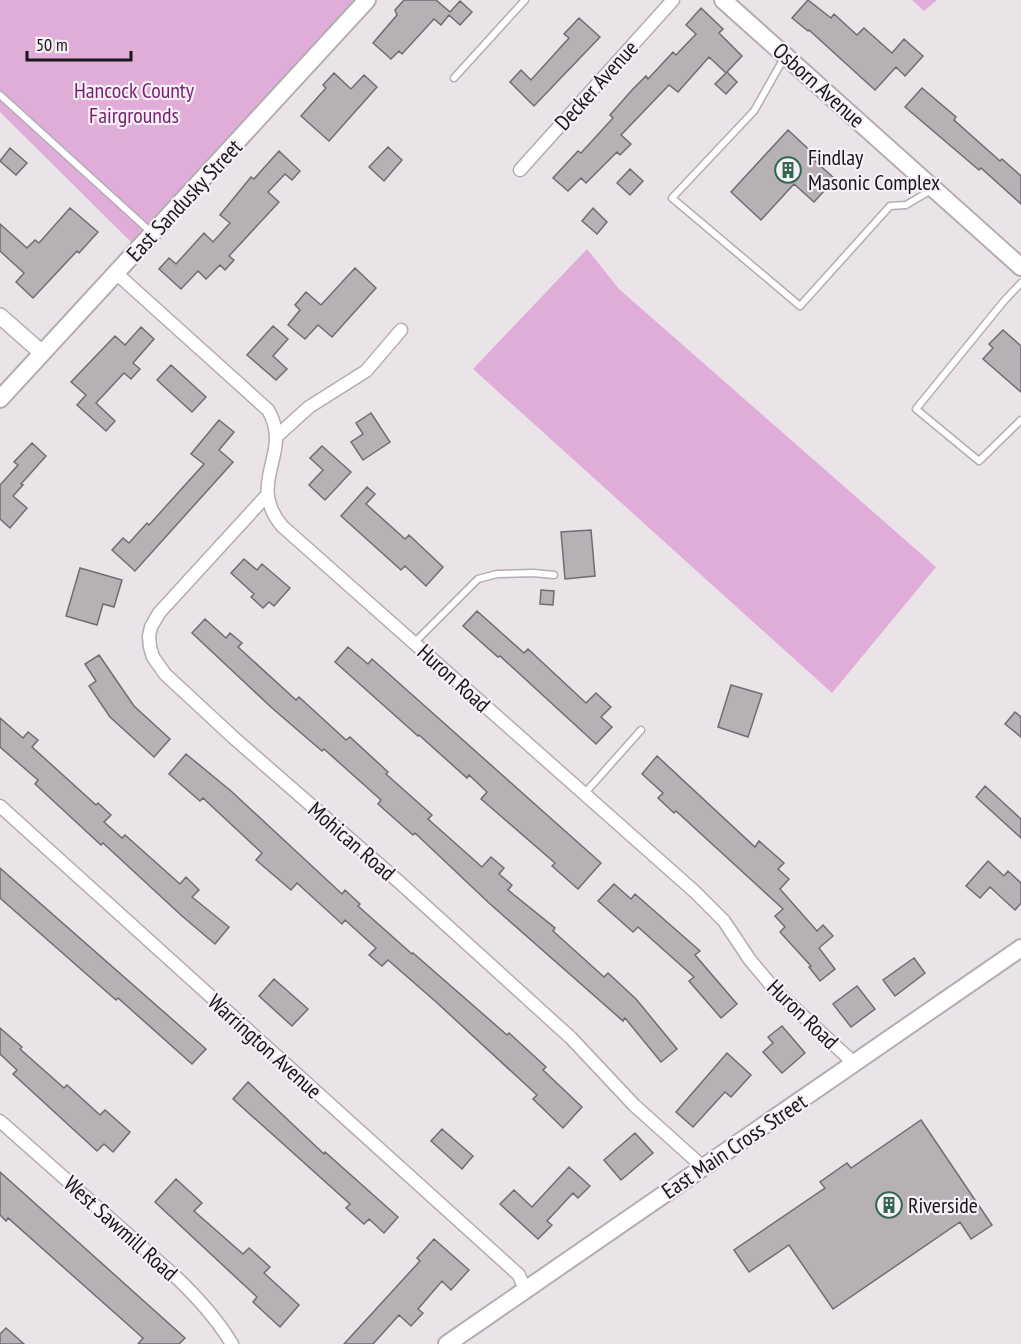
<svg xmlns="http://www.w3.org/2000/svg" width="1021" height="1344" font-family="'PT Sans Narrow',sans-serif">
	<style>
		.green { fill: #e0add9 }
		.building { fill: #b7b0b5; stroke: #726c71; stroke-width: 1.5 }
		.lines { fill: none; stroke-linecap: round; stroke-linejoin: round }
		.service-casing { stroke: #b3acb2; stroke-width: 9 }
		.minor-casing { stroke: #b3acb2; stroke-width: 15 }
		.tertiary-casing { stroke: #b3acb2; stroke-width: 18 }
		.secondary-casing { stroke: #b3acb2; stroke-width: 20 }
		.service { stroke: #fff; stroke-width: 6 }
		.minor { stroke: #fff; stroke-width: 12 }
		.tertiary { stroke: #fff; stroke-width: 15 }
		.secondary { stroke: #fff; stroke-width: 16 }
		.labels { text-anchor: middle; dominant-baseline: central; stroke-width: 4.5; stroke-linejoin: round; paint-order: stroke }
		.street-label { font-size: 22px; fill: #191719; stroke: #f7f0f6 }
		.park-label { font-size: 22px; fill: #781f71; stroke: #f7f0f6 }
		.poi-label { font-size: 22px; fill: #191719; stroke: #f7f0f6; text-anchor: start }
	</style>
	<rect width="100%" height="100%" fill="#eae3e8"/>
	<path class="green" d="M0 0H367L138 249 0 112Z
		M912 0H937L924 11Z
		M587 249 619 289 936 567 832 693 473 369Z"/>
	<path class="building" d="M404 0H436L450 12 460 1 472 12 460 25 449 15 441 25 434 19 402 54 399 51 391 59 373 43 397 15 395 10Z
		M808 0 831 18 834 14 857 35 864 28 892 53 904 39 923 56 905 76 896 67 875 90 809 30 808 31 792 18Z
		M701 8 723 29 719 33 742 56 727 72 737 82 726 94 715 84 726 73 709 57 678 92 669 85 621 135 631 144 620 155 617 152 586 183 581 178 568 191 553 178 578 151 581 153 613 118 610 115 632 90 646 76 648 79 673 52 676 55 696 34 686 25Z
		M579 18 600 37 534 106 510 82 521 70 531 80 569 38 564 34Z
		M334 73 351 89 364 75 377 87 329 141 301 116 326 88 323 85Z
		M922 88 956 117 954 120 1000 161 1002 159 1021 176V204L981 168 979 170 905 107Z
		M788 130 818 158 815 161 835 179 814 202 794 184 761 220 731 192Z
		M388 147 402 160 384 181 369 167Z
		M10 148 27 163 16 175 0 161Z
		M279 151 300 171 292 180 285 174 268 192 279 202 229 256 234 260 225 270 220 265 206 279 198 271 181 289 159 269 169 258 176 264 204 233 213 242 230 223 220 215 251 177 254 179Z
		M630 169 643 181 630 195 617 183Z
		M70 208 98 232 79 253 77 251 33 298 16 282 24 273 0 251V224L27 248 35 240 39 243Z
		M593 208 607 222 597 234 582 221Z
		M355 268 376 288 332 337 318 325 305 339 288 325 300 310 295 305 306 292 321 305Z
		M273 326 288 339 273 356 287 369 276 380 247 355Z
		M141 327 154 339 133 363 140 369 131 379 124 373 96 403 115 421 106 431 77 405 86 395 71 382 115 336 125 345Z
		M1003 330 1021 346V392L983 359 993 348 989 344Z
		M171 365 206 397 192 412 157 380Z
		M371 413 390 442 363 460 351 442 363 434 356 423Z
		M219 420 234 432 219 450 233 462 135 571 112 550 123 538 129 543 147 523 149 525 204 464 191 454Z
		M32 443 46 456 21 484 23 485 13 496 27 508 10 528 0 519V485L18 465 14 462Z
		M322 446 351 472 325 500 309 485 323 470 310 458Z
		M367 487 375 494 366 504 405 539 409 535 443 567 426 586 405 566 401 570 341 516Z
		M591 530 595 576 565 579 561 532Z
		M244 559 257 570 262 564 290 588 274 606 269 602 263 608 251 597 254 594 231 573Z
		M80 568 122 580 114 607 103 604 97 625 66 616Z
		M541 590 554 591 553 605 540 604Z
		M477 611 524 653 528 649 586 703 596 693 611 707 601 717 612 727 596 744 500 656 498 657 463 626Z
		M205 619 226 638 230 633 242 643 238 647 296 700 299 697 346 740 350 737 388 772 386 774 432 815 428 819 482 867 491 857 504 868 499 874 512 885 508 890 555 928 553 931 604 977 608 973 636 999 677 1049 661 1062 625 1018 623 1021 489 903 415 833 413 835 378 804 381 800 324 749 322 751 272 708 192 633Z
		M348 647 368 664 372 659 601 863 578 889 552 866 555 863 481 799 487 792 469 775 467 778 419 735 418 736 335 662Z
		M99 655 134 706 170 739 154 757 110 717 89 686 96 681 85 664Z
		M731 685 762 694 748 737 718 727Z
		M1015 712 1021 717V737L1005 724Z
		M0 718 23 738 28 732 38 740 32 747 96 805 98 803 111 815 104 822 122 838 125 835 180 884 186 877 199 890 192 897 229 927 215 944 182 916 103 843 101 845 35 784 38 780 0 747Z
		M186 754 231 791 342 894 345 890 360 904 358 906 412 954 413 953 507 1035 509 1033 546 1067 543 1070 582 1107 563 1128 533 1099 537 1095 435 1001 388 960 382 966 369 955 376 948 345 920 342 924 297 883 291 890 256 860 262 853 203 798 200 801 169 774Z
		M657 756 755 847 759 841 784 863 778 869 789 879 780 889 817 931 823 925 833 936 819 948 835 969 820 981 809 967 811 966 780 932 785 927 775 916 783 909 676 811 674 813 658 798 663 793 642 774Z
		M985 786 1021 819V838L976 797Z
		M988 861 1004 876 1008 871 1021 883V903L1015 910 990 887 980 898 966 886Z
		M0 868 206 1049 192 1064 118 998 116 1000 0 898Z
		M614 884 631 899 635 894 700 951 695 955 737 1004 721 1018 689 981 694 977 638 927 633 932 598 901Z
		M914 958 925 973 895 996 883 980Z
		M274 979 308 1009 292 1026 259 996Z
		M857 986 875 1009 851 1027 833 1004Z
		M782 1026 805 1053 782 1073 763 1052 773 1043 768 1037Z
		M0 1028 22 1047 20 1049 64 1088 67 1085 100 1115 105 1110 130 1132 113 1152 104 1144 97 1151 13 1074 17 1070 0 1054Z
		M727 1053 751 1075 731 1097 725 1092 693 1127 676 1112Z
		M248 1082 324 1154 325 1152 398 1217 384 1233 369 1219 364 1224 346 1208 350 1204 233 1099Z
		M921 1120 992 1225 971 1239 960 1222 833 1309 789 1245 749 1272 734 1250 825 1188 820 1182 847 1163 851 1168Z
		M442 1129 473 1156 462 1169 431 1141Z
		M635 1133 653 1153 621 1180 604 1160Z
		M569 1167 590 1186 578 1198 573 1193 547 1221 552 1225 538 1239 500 1204 514 1190 532 1207Z
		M0 1172 185 1338 179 1344H138L143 1338 8 1218 6 1221 0 1215Z
		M176 1179 202 1203 194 1211 243 1254 249 1248 270 1267 264 1273 299 1305 280 1327 253 1302 257 1297 155 1202Z
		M434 1239 469 1270 451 1290 442 1281 418 1309 423 1313 411 1326 399 1315 373 1344H344L420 1261 417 1258Z
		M6 1328 24 1344H0V1334Z"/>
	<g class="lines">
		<g class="service-casing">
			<path id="service" d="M784 58 754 111 672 198 800 306 890 206 906 205 933 189
				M454 78 525 0
				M0 95 152 233
				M1021 283 1004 301 916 409 979 461 1021 420
				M414 643 478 579 497 574 533 573 554 575
				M585 793 641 730"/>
		</g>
		<g class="minor-casing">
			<path id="minor" d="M520 170 673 0
				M116 273 268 410C294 454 245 481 282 526L694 891 724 921 750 960 776 991 855 1064
				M277 436 309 407 366 371 401 330
				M267 495 159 613 151 627 149 636 150 647 153 657 165 674 234 738 398 881 571 1038 634 1105 703 1167
				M0 806 519 1275 525 1290
				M0 1121 176 1277C198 1298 217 1319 232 1344"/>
		</g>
		<g class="tertiary-casing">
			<path id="tertiary" d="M0 316 42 353"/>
		</g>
		<g class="secondary-casing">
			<path id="secondary" d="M723 0 1021 267
				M0 399 367 0
				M447 1344 1021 948"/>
		</g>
		<use href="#service" class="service"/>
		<use href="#minor" class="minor"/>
		<use href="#tertiary" class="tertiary"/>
		<use href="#secondary" class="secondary"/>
	</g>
	<defs>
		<g id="building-ring" transform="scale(1.35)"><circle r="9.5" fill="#f7f0f6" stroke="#30674f" stroke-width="1.5"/><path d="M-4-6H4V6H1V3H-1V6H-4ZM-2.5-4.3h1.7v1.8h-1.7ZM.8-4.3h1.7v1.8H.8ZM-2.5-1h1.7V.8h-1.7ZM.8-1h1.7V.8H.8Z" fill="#30674f"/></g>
	</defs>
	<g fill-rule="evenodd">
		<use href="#building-ring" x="788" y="170"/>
		<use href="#building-ring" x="889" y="1205"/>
	</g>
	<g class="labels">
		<g class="street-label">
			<text transform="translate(596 85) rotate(-48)">Decker Avenue</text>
			<text transform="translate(819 85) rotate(42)">Osborn Avenue</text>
			<text transform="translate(184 200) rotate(-47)">East Sandusky Street</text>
			<text transform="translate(454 678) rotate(42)">Huron Road</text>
			<text transform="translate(352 841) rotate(41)">Mohican Road</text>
			<text transform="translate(803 1014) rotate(44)">Huron Road</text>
			<text transform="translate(265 1046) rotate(42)">Warrington Avenue</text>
			<text transform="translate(734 1146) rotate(-34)">East Main Cross Street</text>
			<text transform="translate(121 1228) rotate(42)">West Sawmill Road</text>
		</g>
		<g class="park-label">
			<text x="134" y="90">Hancock County<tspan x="134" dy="25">Fairgrounds</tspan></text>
		</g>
		<g class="poi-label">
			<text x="808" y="157">Findlay<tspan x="808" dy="25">Masonic Complex</tspan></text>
			<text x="908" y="1205">Riverside</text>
		</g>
	</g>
	<path d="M27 51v9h104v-9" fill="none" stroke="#191719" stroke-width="3"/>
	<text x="36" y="51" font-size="18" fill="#191719" stroke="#f7f0f6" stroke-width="4.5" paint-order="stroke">50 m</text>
</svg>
